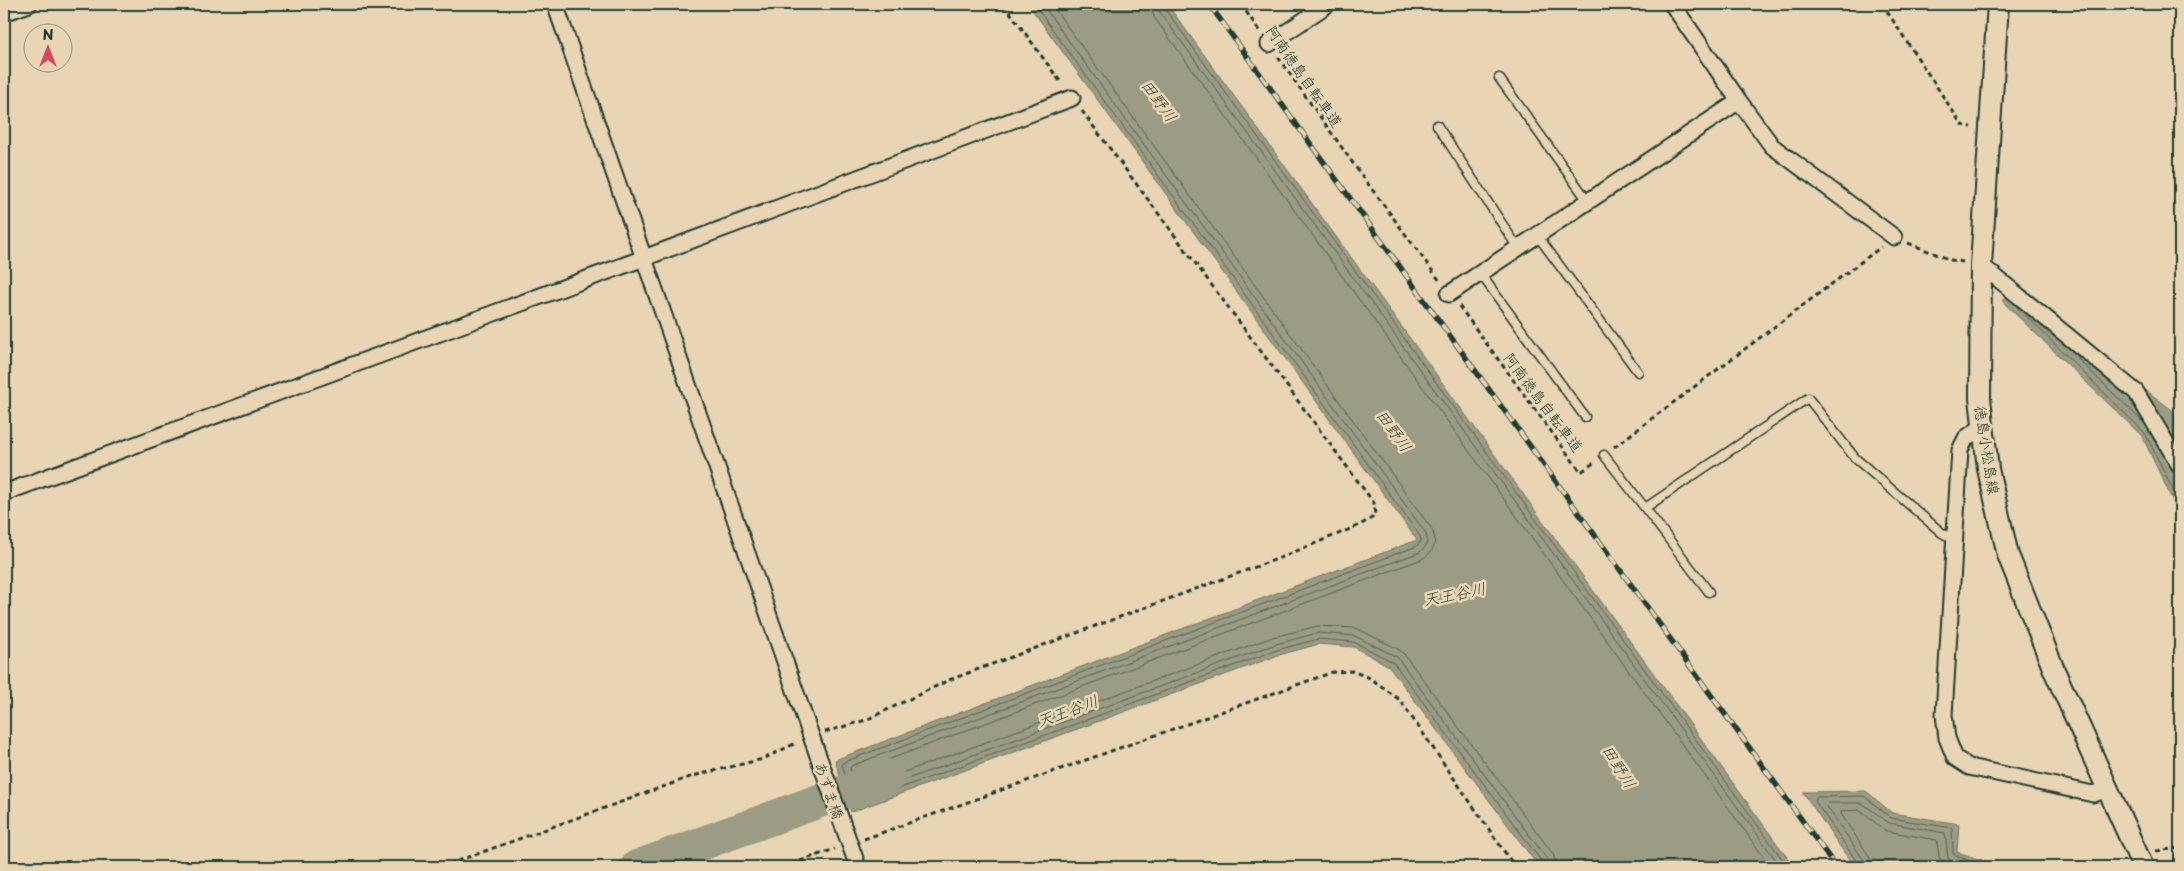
<svg xmlns="http://www.w3.org/2000/svg" width="2184" height="871" font-family="'Playpen Sans','Klee One',sans-serif">
	<style>
		.water { fill: #9c9b83; stroke: #6a7563 }
		.lines { fill: none; stroke-linecap: round; stroke-linejoin: round }
		.shore { stroke: #516354; stroke-width: 1 }
		.river { stroke: #9c9b83; stroke-width: 34 }
		.lane-casing { stroke: #1f3d34; stroke-width: 11 }
		.street-casing { stroke: #1f3d34; stroke-width: 19 }
		.secondary-casing { stroke: #1f3d34; stroke-width: 24 }
		.path { stroke: #1f3d34; stroke-width: 3; stroke-dasharray: 5 4; stroke-linecap: butt }
		.lane { stroke: #e9d5b3; stroke-width: 8 }
		.street { stroke: #e9d5b3; stroke-width: 15 }
		.secondary { stroke: #e9d5b3; stroke-width: 20 }
		.rail-casing { stroke: #1f3d34; stroke-width: 5.5 }
		.rail { stroke: #e9d5b3; stroke-width: 4; stroke-dasharray: 11; stroke-linecap: butt }
		.labels { text-anchor: middle; dominant-baseline: central; stroke-width: 5; stroke-linejoin: round; paint-order: stroke }
		.street-label { font-size: 15px; fill: #1f3d34; stroke: #e9d5b3 }
		.water-label { font-size: 16px; font-style: italic; fill: #324b40; stroke: #e9d5b3 }
	</style>
	<rect width="100%" height="100%" fill="#e9d5b3"/>
	<filter id="ink" filterUnits="userSpaceOnUse"><feTurbulence type="fractalNoise" baseFrequency=".02" numOctaves="2"/><feDisplacementMap in="SourceGraphic" scale="10" xChannelSelector="R" yChannelSelector="G"/><feConvolveMatrix kernelMatrix="1 2 1 2 8 2 1 2 1" color-interpolation-filters="sRGB"/></filter>
	<g filter="url(#ink)">
		<path class="water" d="M1028 4H1167L1794 867H1539L1389 666 1354 647 1319 644 1279 655 851 812 835 760 1417 540Z
			M2015 291 2172 410 2180 429V516L2142 436 2002 301Z
			M1866 791 1892 813 1959 824 1957 852 1982 860 1980 867H1854L1803 792Z"/>
		<g class="lines">
			<path class="shore" d="M1034 4 1420 536 1421 541 1417 546 844 762 842 765 854 803 857 804 1277 650 1318 639 1354 642 1393 662 1542 862 1543 867
				M1042 4 1425 532C1429 540 1427 547 1420 552L851 766 850 769 858 795 861 796 1276 644 1318 633 1355 636 1397 657 1547 859 1549 867
				M1051 4 1431 528C1438 540 1435 552 1422 559L861 770 859 773 863 785 866 786 1273 637 1317 626 1356 628 1398 649 1404 654 1553 854 1557 867
				M1150 4 1154 17 1771 867
				M1157 4 1160 12 1781 867
				M1164 4 1165 9 1788 867
				M2011 301 2145 433 2180 504
				M2078 355V359L2144 423
				M1858 867 1857 862 1815 801 1816 797 1864 796 1891 818 1952 828 1953 854 1974 863 1975 867
				M1864 867 1863 859 1827 807 1828 803H1862L1889 823 1945 833 1948 858 1952 862 1967 867
				M1872 867 1869 856 1841 814 1842 811 1859 810 1886 831 1937 840 1939 857 1947 867"/>
			<path class="river" d="M637 867 888 776"/>
			<g class="lane-casing">
				<path id="lane" d="M1499 78 1588 201
					M1437 125 1518 248
					M1537 235 1638 372
					M1480 273 1585 417
					M1604 455 1645 508 1808 398 1855 458 1942 533 1953 539
					M1645 508 1709 592"/>
			</g>
			<g class="street-casing">
				<path id="street" d="M555 4 811 736 858 867
					M1672 4 1739 101 1772 146 1894 237
					M4 13 29 4
					M1269 44 1328 4
					M1981 265 2136 392 2180 466
					M1449 294 1739 101
					M1982 427 1966 438 1960 450 1944 715 1947 738 1955 758 1969 767 2093 794 2109 789
					M4 493 644 258 1072 98"/>
			</g>
			<g class="secondary-casing">
				<path id="secondary" d="M1998 4 1981 265 1980 398 1988 469 2008 555 2054 670 2143 867"/>
			</g>
			<path class="path" d="M1004 4 1062 84
				M1241 4 1260 32
				M1882 4 1962 125 1971 127
				M1278 57 1357 169 1440 281
				M1908 243 1951 260 1963 262
				M1459 306 1581 472 1595 462
				M1614 447 1881 247
				M825 732 866 720 949 680 1277 559 1360 525 1375 516 1374 503 1082 111
				M864 839 1333 672 1352 671 1370 678 1400 700 1515 867
				M2156 851 2180 848
				M441 867 693 776 763 759 796 743
				M783 867 835 849"/>
			<use href="#lane" class="lane"/>
			<use href="#street" class="street"/>
			<use href="#secondary" class="secondary"/>
			<g class="rail-casing">
				<path id="rail" d="M1209 4 1836 867"/>
			</g>
			<use href="#rail" class="rail"/>
		</g>
	</g>
	<g class="labels">
		<g class="street-label">
			<text transform="translate(1305 76) rotate(55)">阿南徳島自転車道</text>
			<text transform="translate(1544 402) rotate(53)">阿南徳島自転車道</text>
			<text transform="translate(1988 450) rotate(81)">徳島小松島線</text>
			<text transform="translate(830 790) rotate(71)">あずま橋</text>
		</g>
		<g class="water-label">
			<text transform="translate(1160 100) rotate(54)">田野川</text>
			<text transform="translate(1395 430) rotate(54)">田野川</text>
			<text transform="translate(1454 593) rotate(-11)">天王谷川</text>
			<text transform="translate(1067 710) rotate(-20)">天王谷川</text>
			<text transform="translate(1620 766) rotate(58)">田野川</text>
		</g>
	</g>
	<rect width="2184" height="871" fill="none" stroke="#e9d5b3" stroke-width="20"/>
	<rect x="10" y="10" width="2164" height="851" fill="none" stroke="#1f3d34" stroke-width="2" filter="url(#ink)"/>
	<g transform="translate(48 48)"><circle r="24" fill="#e9d5b3" stroke="#989880"/>
	<path d="M0-4L9 19L0 12L-9 19Z" fill="#d1495b"/>
	<text y="-8" font-size="14" font-weight="bold" text-anchor="middle" fill="#1f3d34">N</text>
	</g>
</svg>
